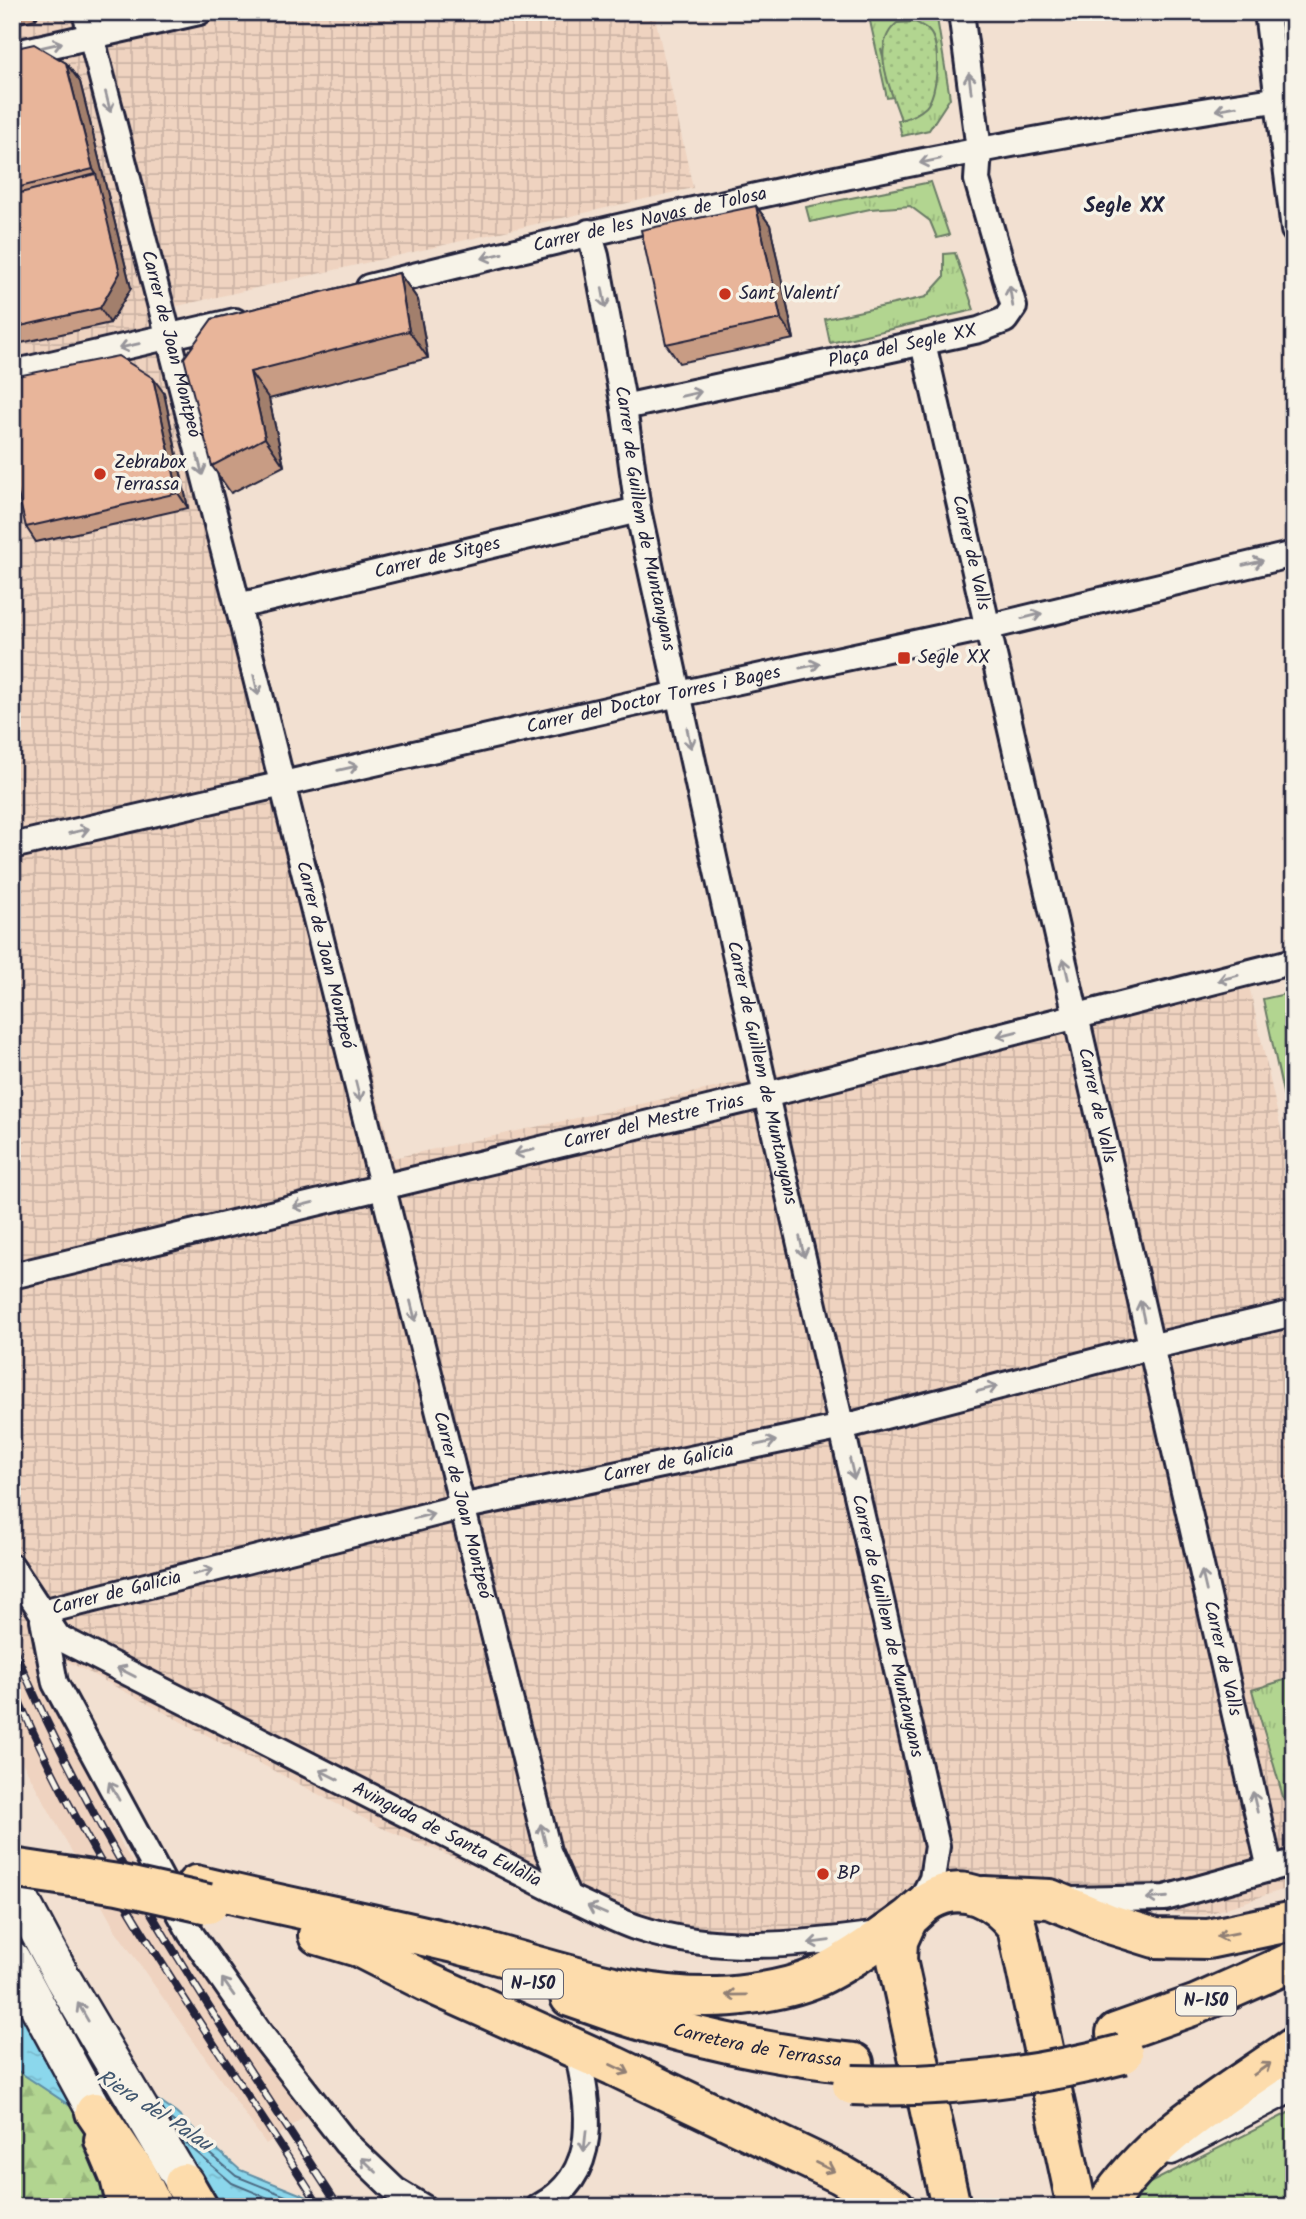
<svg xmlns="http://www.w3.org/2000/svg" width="1306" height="2219" font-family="Kalam,sans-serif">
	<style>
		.built { fill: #efd3c0 }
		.industrial { fill: url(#industrial-grid) }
		.grass { fill: url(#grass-tufts); stroke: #6a7c66; stroke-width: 2 }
		.forest { fill: url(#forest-firs); stroke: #6a7c66; stroke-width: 2 }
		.park { fill: url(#park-dots); stroke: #6a7c66; stroke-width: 2 }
		.water { fill: url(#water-ripples); stroke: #618fa5; stroke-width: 2 }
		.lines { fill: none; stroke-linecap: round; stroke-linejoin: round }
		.shore { stroke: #4c6a82; stroke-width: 2 }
		.minor-casing { stroke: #22223b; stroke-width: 30 }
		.tertiary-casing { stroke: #22223b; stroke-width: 35 }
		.secondary-casing { stroke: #22223b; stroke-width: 40 }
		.primary-casing { stroke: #22223b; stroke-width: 44 }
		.motorway-casing { stroke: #22223b; stroke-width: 44 }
		.minor { stroke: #f7f3e8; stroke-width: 24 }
		.tertiary { stroke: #f7f3e8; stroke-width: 30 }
		.secondary { stroke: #f7f3e8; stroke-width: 35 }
		.primary { stroke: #fddcac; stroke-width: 38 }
		.motorway { stroke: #fddcac; stroke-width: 38 }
		.rail-casing { stroke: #22223b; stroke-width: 8 }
		.rail { stroke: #f7f3e8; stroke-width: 5; stroke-dasharray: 16; stroke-linecap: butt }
		.primary-bridge-casing { stroke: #22223b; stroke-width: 44; stroke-linecap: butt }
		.primary-bridge { stroke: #fddcac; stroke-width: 38 }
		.wall { fill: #c89c84; stroke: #22223b; stroke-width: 2 }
		.shaded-wall { fill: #a27f6c; stroke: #22223b; stroke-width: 2 }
		.building { fill: #e8b59a; stroke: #22223b; stroke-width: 2 }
		.oneway { stroke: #97959a }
		.oneway2 { stroke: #907f74 }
		.poi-dot { fill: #c8321e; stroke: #f7f3e8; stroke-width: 2.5 }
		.labels { text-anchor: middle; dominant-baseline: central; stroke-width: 7; stroke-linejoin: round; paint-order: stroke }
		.shield { fill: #f7f3e8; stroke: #62616f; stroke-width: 2 }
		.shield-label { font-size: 18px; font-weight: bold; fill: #22223b }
		.street-label { font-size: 19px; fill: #22223b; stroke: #f7f3e8 }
		.poi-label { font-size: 19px; fill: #22223b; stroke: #f7f3e8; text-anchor: start }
		.neighbourhood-label { font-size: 21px; font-weight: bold; fill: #22223b; stroke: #f7f3e8 }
		.water-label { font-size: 21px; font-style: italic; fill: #425870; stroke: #f7f3e8 }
	</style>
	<defs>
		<pattern id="industrial-grid" width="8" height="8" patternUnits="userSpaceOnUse" patternTransform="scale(1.75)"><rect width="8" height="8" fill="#efd3c0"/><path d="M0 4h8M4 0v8" fill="none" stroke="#cdb5a6"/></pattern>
		<pattern id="grass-tufts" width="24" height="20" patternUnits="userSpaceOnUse" patternTransform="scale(1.75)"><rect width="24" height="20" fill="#b2d590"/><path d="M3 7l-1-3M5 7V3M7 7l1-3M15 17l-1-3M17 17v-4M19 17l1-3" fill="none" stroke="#99b77d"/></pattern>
		<pattern id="forest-firs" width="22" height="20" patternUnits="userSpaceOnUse" patternTransform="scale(1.75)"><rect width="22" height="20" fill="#b2d590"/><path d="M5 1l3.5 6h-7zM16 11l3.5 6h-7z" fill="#99b77d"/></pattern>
		<pattern id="park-dots" width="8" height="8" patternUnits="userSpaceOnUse" patternTransform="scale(1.75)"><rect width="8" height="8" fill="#b2d590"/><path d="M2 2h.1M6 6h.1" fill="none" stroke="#99b77d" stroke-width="1.8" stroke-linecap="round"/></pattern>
		<pattern id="water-ripples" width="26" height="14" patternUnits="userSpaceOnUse" patternTransform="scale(1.75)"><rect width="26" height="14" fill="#8bd7ec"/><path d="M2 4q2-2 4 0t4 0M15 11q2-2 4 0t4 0" fill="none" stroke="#78b8cb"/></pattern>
	</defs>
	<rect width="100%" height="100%" fill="#f2e0d1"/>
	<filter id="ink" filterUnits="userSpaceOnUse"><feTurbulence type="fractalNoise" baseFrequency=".0143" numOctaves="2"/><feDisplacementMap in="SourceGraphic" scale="14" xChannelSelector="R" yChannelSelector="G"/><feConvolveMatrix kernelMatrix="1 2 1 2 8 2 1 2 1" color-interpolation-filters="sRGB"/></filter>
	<g filter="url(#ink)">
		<path class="built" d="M12 1610 123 1847 168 1919 307 2115 266 2144 116 1931 16 1751 12 1740Z"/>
		<path class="industrial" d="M12 12H654L693 188 173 307 393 1158 1246 972 1294 1187V1886L1205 1915 1102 1909 977 1884 813 1957 675 1949 382 1828 67 1661 41 1671 12 1610Z"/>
		<path class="grass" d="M868 12H936L950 98 929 130 902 136 898 120 905 119 881 49 894 97 887 98Z
			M931 182 949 235 937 238 930 221 910 206 870 209 810 222 806 207Z
			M955 253 974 310 830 343 825 319 926 297 944 277V254Z
			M1294 992V1144L1263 999Z
			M1294 1677V1806L1284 1800 1252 1690Z
			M1294 2110V2207H1129L1138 2189Z"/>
		<path class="forest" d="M12 2067 20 2072 222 2207H12Z"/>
		<path class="park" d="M915 22C919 24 926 27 929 31 942 45 938 94 926 107 919 114 910 117 901 120 891 90 869 46 897 23Z"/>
		<path class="water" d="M12 1998 176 2113 240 2170 332 2207H222L12 2067Z"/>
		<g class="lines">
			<path class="shore" d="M166 2115 236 2176 313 2207
				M179 2137 232 2183 290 2207"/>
			<g class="minor-casing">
				<g id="minor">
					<path id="s1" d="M85 12 238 606 548 1851 568 1897"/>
					<path d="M1267 12 1294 230"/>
					<path d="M12 54 199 12"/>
					<path id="s2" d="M589 232 596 256 624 407 638 510 766 1095 937 1846 932 1879 917 1908"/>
					<path id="s3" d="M369 287C674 211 982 142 1294 97"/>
					<path id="s4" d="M923 343 1270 1869"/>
					<path d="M12 373 235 321"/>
					<path id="s5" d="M624 407 979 330 1005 320 1014 307 977 180 979 150 961 12"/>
					<path id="s6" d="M238 606 638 510"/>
					<path id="s7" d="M12 846 628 705 989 627 1294 554"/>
					<path id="s8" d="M12 1276 766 1095 1294 961"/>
					<path id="s9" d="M12 1567 58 1637 568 1897C591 1907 614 1920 638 1928 716 1954 799 1945 879 1934"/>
					<path id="s10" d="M42 1612 461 1507 843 1427 1150 1347 1294 1313"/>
					<path d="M43 1620 55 1683 191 1934 260 2033 346 2143 395 2190 423 2207"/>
					<path d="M1069 1900 1165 1898 1294 1862"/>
					<path d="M539 2207C602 2173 589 2108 577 2050"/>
				</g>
			</g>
			<g class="tertiary-casing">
				<path id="tertiary" d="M1171 2149 1294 2085"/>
			</g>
			<g class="secondary-casing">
				<path id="secondary" d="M12 1883 62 1977 184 2183
					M12 1959 95 2112"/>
			</g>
			<g class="primary-casing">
				<g id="primary">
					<path d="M196 1885C281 1906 368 1922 454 1943 550 1967 650 2009 750 1994 772 1991 796 1986 817 1977 847 1963 879 1940 906 1920 915 1914 921 1905 930 1900 964 1881 996 1900 1017 1927L1077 2207"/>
					<path d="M984 1896 1050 1899 1110 1924 1155 1938 1208 1939 1294 1921"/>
					<path d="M908 1919 898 1941 897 1960 951 2207"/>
					<path d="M318 1935 358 1947 427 1982 614 2066 840 2174 895 2207"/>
					<path id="s11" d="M570 1997C663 2031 755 2053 854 2063"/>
					<path d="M1116 2033 1195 2005 1294 1961"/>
					<path d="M104 2140 120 2178 127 2207"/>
					<path d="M1105 2207C1150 2136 1227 2094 1294 2047"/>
				</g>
			</g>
			<g class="motorway-casing">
				<path id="motorway" d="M95 2112 137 2174 153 2207
					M184 2183 198 2207"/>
			</g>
			<use href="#minor" class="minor"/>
			<use href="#tertiary" class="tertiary"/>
			<use href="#secondary" class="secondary"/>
			<use href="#primary" class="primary"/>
			<use href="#motorway" class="motorway"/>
			<g class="rail-casing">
				<path id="rail" d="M12 1644C96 1845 221 2025 339 2207
					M12 1684C90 1871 212 2037 320 2207"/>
			</g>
			<use href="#rail" class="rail"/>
			<g class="primary-bridge-casing">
				<path id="primary-bridge" d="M12 1868 118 1884 208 1904
					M852 2085C945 2088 1033 2078 1123 2054"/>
			</g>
			<use href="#primary-bridge" class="primary-bridge"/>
		</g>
		<path class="wall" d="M12 12H40L36 19 12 25Z
			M12 49 66 63 80 82 131 288 110 323 12 345Z
			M756 206 770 225 794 339 679 363 666 344Z
			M399 273 418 300 428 358 269 399 284 466 231 493 212 466V319Z
			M164 393 188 508 36 542 26 527Z"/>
		<path class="shaded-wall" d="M32 12H40L36 19Z
			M66 63 80 82 131 288 110 323 100 308 96 174 93 169Z
			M756 206 770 225 794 339 781 319Z
			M399 273 418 300 428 358 409 331Z
			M250 372 269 399 284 466 265 438Z
			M153 378 164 393 188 508 178 493Z"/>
		<path class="building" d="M34 44 66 63 93 169 12 189V49Z
			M96 174 120 273 100 308 12 328V195Z
			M756 206 781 319 666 344 641 230Z
			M399 273 409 331 250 372 265 438 212 466 184 358 212 319Z
			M118 356 153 378 178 493 26 527 12 469V377Z"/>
		<defs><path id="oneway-shaft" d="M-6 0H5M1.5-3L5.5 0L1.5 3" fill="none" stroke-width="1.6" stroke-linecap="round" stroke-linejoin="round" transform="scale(1.75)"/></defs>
		<g class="oneway">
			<use href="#oneway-shaft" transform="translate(52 45) rotate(-13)"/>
			<use href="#oneway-shaft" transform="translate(970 83) rotate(-97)"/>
			<use href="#oneway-shaft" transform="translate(108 102) rotate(76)"/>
			<use href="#oneway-shaft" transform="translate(1226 108) rotate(170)"/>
			<use href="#oneway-shaft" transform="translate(930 161) rotate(168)"/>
			<use href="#oneway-shaft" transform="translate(492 256) rotate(166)"/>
			<use href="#oneway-shaft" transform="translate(1011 296) rotate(-100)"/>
			<use href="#oneway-shaft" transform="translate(604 298) rotate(80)"/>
			<use href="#oneway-shaft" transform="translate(129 346) rotate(167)"/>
			<use href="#oneway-shaft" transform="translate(691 394) rotate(-13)"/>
			<use href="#oneway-shaft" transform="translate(200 465) rotate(75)"/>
			<use href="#oneway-shaft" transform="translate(1253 563) rotate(-13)"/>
			<use href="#oneway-shaft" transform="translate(1032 616) rotate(-14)"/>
			<use href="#oneway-shaft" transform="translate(810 666) rotate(-12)"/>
			<use href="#oneway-shaft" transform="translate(256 685) rotate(77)"/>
			<use href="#oneway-shaft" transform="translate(689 738) rotate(78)"/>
			<use href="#oneway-shaft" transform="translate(348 768) rotate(-13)"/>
			<use href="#oneway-shaft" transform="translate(79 831) rotate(-13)"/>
			<use href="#oneway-shaft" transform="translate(1066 969) rotate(-103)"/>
			<use href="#oneway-shaft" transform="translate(1228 978) rotate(166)"/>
			<use href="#oneway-shaft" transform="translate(1007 1034) rotate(166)"/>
			<use href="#oneway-shaft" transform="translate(358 1091) rotate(76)"/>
			<use href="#oneway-shaft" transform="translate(524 1152) rotate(167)"/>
			<use href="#oneway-shaft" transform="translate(303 1205) rotate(166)"/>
			<use href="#oneway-shaft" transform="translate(802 1247) rotate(77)"/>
			<use href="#oneway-shaft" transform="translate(413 1311) rotate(76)"/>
			<use href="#oneway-shaft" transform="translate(1142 1311) rotate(-102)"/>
			<use href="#oneway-shaft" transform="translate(987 1389) rotate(-15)"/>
			<use href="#oneway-shaft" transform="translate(766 1443) rotate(-12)"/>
			<use href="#oneway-shaft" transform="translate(852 1469) rotate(77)"/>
			<use href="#oneway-shaft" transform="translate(424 1516) rotate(-14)"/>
			<use href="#oneway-shaft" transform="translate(203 1572) rotate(-14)"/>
			<use href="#oneway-shaft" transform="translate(1204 1581) rotate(-103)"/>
			<use href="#oneway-shaft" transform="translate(126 1672) rotate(-153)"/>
			<use href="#oneway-shaft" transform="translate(329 1775) rotate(-153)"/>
			<use href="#oneway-shaft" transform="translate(114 1791) rotate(-119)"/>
			<use href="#oneway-shaft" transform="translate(1255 1802) rotate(-103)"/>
			<use href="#oneway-shaft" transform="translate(543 1834) rotate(-104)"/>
			<use href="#oneway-shaft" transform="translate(1157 1898) rotate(176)"/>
			<use href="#oneway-shaft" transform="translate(597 1910) rotate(-156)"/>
			<use href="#oneway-shaft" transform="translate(819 1942) rotate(172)"/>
			<use href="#oneway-shaft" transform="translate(228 1987) rotate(-125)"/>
			<use href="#oneway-shaft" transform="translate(83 2012) rotate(-120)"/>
			<use href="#oneway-shaft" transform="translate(585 2141) rotate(96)"/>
			<use href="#oneway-shaft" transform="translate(369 2165) rotate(-136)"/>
		</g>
		<g class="oneway2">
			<use href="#oneway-shaft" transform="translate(1227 1935) rotate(169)"/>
			<use href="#oneway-shaft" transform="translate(736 1995) rotate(179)"/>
			<use href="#oneway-shaft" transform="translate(620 2069) rotate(25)"/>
			<use href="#oneway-shaft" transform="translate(1262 2069) rotate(-35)"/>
			<use href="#oneway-shaft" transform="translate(825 2167) rotate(25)"/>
		</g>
	</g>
	<g class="poi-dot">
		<circle cx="725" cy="294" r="7"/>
		<circle cx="100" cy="474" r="7"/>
		<rect x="897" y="651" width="14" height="14" rx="3.5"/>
		<circle cx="823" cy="1874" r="7"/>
	</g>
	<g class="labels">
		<g class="shield">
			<rect x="503" y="1969.5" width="60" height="29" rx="5"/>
			<rect x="1176" y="1986.5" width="60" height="29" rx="5"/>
		</g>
		<g class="shield-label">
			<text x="533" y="1984">N-150</text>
			<text x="1206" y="2001">N-150</text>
		</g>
		<g class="street-label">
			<text stroke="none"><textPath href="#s3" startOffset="289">Carrer de les Navas de Tolosa</textPath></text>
			<text stroke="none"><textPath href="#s1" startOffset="343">Carrer de Joan Montpeó</textPath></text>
			<text stroke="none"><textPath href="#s5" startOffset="285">Plaça del Segle XX</textPath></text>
			<text stroke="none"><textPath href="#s2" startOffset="292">Carrer de Guillem de Muntanyans</textPath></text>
			<text stroke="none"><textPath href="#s4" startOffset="215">Carrer de Valls</textPath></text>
			<text stroke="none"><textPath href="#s6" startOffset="205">Carrer de Sitges</textPath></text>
			<text stroke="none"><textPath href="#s7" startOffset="658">Carrer del Doctor Torres i Bages</textPath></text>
			<text stroke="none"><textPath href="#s1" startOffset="973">Carrer de Joan Montpeó</textPath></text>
			<text stroke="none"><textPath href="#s2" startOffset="859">Carrer de Guillem de Muntanyans</textPath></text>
			<text stroke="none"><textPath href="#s4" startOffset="782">Carrer de Valls</textPath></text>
			<text stroke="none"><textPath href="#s8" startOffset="660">Carrer del Mestre Trias</textPath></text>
			<text stroke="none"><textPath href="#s10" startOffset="644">Carrer de Galícia</textPath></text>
			<text stroke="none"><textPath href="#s1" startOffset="1540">Carrer de Joan Montpeó</textPath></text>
			<text stroke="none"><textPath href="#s10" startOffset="77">Carrer de Galícia</textPath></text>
			<text stroke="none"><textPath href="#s2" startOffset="1426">Carrer de Guillem de Muntanyans</textPath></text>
			<text stroke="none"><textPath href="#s4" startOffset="1349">Carrer de Valls</textPath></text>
			<text stroke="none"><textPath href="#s9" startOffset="520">Avinguda de Santa Eulàlia</textPath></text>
			<text stroke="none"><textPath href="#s11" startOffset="194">Carretera de Terrassa</textPath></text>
		</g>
		<g class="poi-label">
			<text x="739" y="294">Sant Valentí</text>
			<text x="114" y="463">Zebrabox<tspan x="114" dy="22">Terrassa</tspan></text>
			<text x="918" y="658">Segle XX</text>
			<text x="837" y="1874">BP</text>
		</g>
		<g class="neighbourhood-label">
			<text x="1124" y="206">Segle XX</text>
		</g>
		<g class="water-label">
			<text transform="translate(154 2111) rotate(33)">Riera del Palau</text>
		</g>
	</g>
	<rect width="1306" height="2219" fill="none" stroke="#f7f3e8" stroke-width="42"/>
	<rect x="21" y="21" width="1264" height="2177" fill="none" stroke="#22223b" stroke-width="2.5" filter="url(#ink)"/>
</svg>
